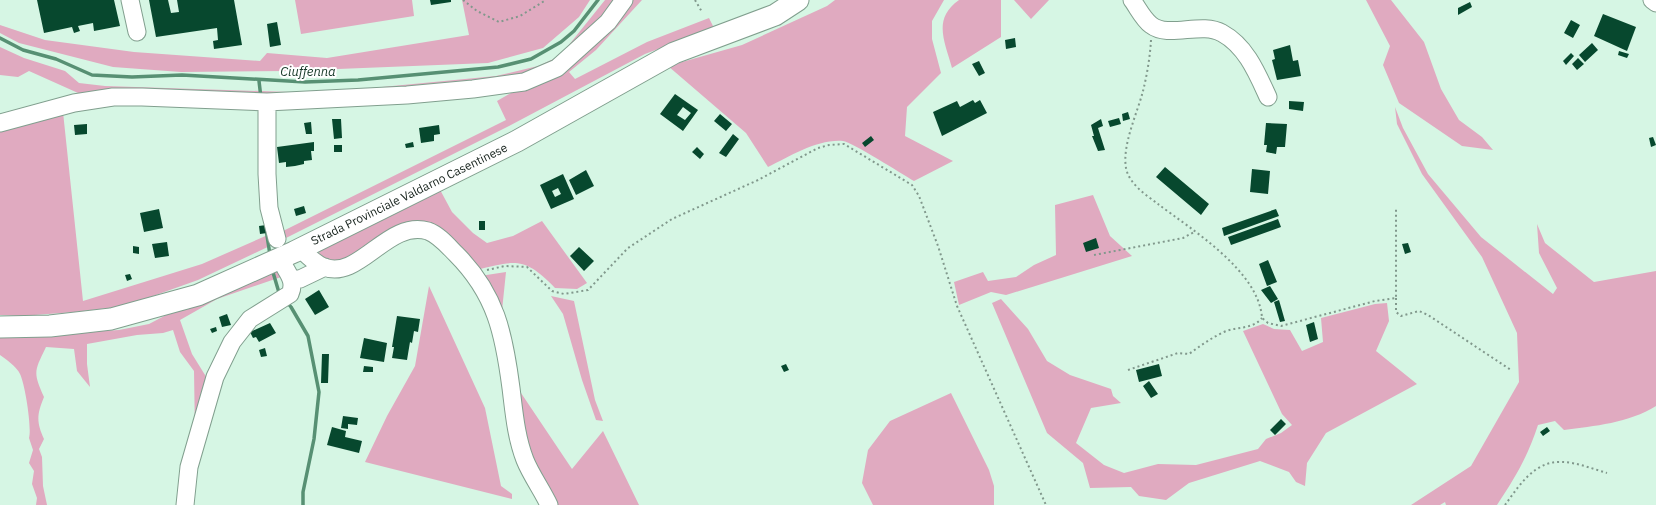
<svg xmlns="http://www.w3.org/2000/svg" width="1656" height="505" font-family="'IBM Plex Sans',sans-serif">
	<style>
		.green { fill: #e0aac0 }
		.lines { fill: none; stroke-linecap: round; stroke-linejoin: round }
		.stream { stroke: #579073; stroke-width: 3.5 }
		.building { fill: #07482e; fill-rule: evenodd }
		.minor-casing { stroke: #819f8e; stroke-width: 19 }
		.major-casing { stroke: #819f8e; stroke-width: 23 }
		.path { stroke: #81988c; stroke-width: 2; stroke-dasharray: 2 3; stroke-linecap: butt }
		.minor { stroke: #fff; stroke-width: 17 }
		.major { stroke: #fff; stroke-width: 21 }
		.labels { text-anchor: middle; dominant-baseline: central; stroke-width: 4; stroke-linejoin: round; paint-order: stroke }
		.street-label { font-size: 12px; fill: #14201a; stroke: #fff }
		.water-label { font-size: 13px; font-style: italic; fill: #183a29; stroke: #fff }
	</style>
	<rect width="100%" height="100%" fill="#d6f6e4"/>
	<path class="green" d="M295 0H412L414 16 301 34Z
		M462 0H590L579 17 543 48 488 63 288 71 181 72 113 67 19 43 0 33V25L45 40 134 52 260 61 267 53 327 58 469 35Z
		M605 0H618L556 65 523 79 320 97H87L29 71 18 77 0 75V47L24 58 65 71 79 83 105 86 320 93 496 76 538 66 560 56Z
		M632 0H642L596 50 569 72 575 79 647 42 709 18 714 28 645 54 509 126 284 239 281 232 506 120 497 101 523 86Z
		M835 0H944L932 21V39L941 73 907 107 905 136 953 161 914 181C902 174 852 142 843 141 817 139 791 156 768 167L746 133 668 66 742 45 827 6Z
		M959 0H1001V37L952 68C945 42 932 19 959 0Z
		M1014 0H1049L1031 19Z
		M1366 0H1391L1424 42 1441 89 1459 120 1482 137 1493 150 1462 146 1399 103 1383 65 1390 46Z
		M1395 107 1403 128 1428 174 1481 237 1553 294 1557 288 1539 253 1537 224 1545 243 1594 282 1656 271V406C1629 423 1594 426 1564 430L1555 421 1538 425C1528 456 1515 478 1497 505H1446L1445 502 1440 505H1411L1471 466 1519 382 1517 333 1482 257 1422 174 1397 124Z
		M63 112 83 301 202 264 270 234 274 244 198 280 125 306 75 312 21 316 0 315V128Z
		M438 186 452 212 473 233 487 243 513 236 542 221 587 283 577 289 555 288C525 257 516 260 476 270L433 229 355 258 332 264 320 256 318 248Z
		M1093 195 1110 236 1132 256 1006 295 991 292 959 305 954 282 983 272 988 281 1016 277 1034 265 1056 255 1055 205Z
		M279 266 284 276 217 299 180 320 192 354 210 383 195 435 194 371 180 352 173 330 163 333 137 335 87 344V364L90 387 77 371 74 349 46 347C34 372 33 372 44 397 37 414 36 422 44 439L39 449 42 457 43 486 47 505H36L37 498 32 484 34 471 29 463 33 450 29 438C32 428 25 384 20 374 17 367 6 359 0 355V334H53L119 330 149 324 170 313Z
		M506 272 501 320 480 276Z
		M429 286 485 408 501 486 512 494V499L365 462 387 416 415 366Z
		M551 296 574 301 595 400 603 421 596 420 582 380 563 314Z
		M1001 299 1028 329 1047 361 1070 375 1111 389 1113 396 1121 403 1091 408 1076 443 1104 465 1124 473 1158 464 1196 465 1258 449 1266 439 1281 433 1292 425 1282 414 1243 331 1263 324 1274 329 1290 330 1302 351 1323 342 1321 318 1375 304 1387 303 1389 321 1376 351 1417 384 1326 433 1307 463 1305 486 1296 482 1289 472 1260 461 1189 483 1166 500 1139 496 1131 487 1090 488 1083 463 1047 433 992 303Z
		M519 390 572 469 603 431 639 505H555L535 467 522 419Z
		M951 393 989 470 994 486V505H873L862 483 868 450 890 421Z"/>
	<g class="lines">
		<path class="stream" d="M0 38 23 50 56 59 92 75 132 77 182 75 305 82 358 80 498 67 531 59 561 42 574 31 598 0
			M259 81 261 98
			M266 229 270 255
			M272 269 280 296
			M286 301 291 307 308 336 319 392 314 439 303 492V505"/>
	</g>
	<path class="building" d="M37 0H114L120 26 94 31 93 23 78 26 80 31 74 33 72 27 44 33Z
		M149 0H168L171 13 179 12 177 0H234L242 45 214 49 213 41 218 40 217 28 156 37Z
		M430 0H451V2L431 5Z
		M1470 2 1472 7 1458 15V8Z
		M1603 14 1636 27 1627 51 1594 36Z
		M1571 20 1580 25 1573 38 1564 33Z
		M277 22 281 45 270 47 267 24Z
		M1015 38 1016 47 1006 49 1005 40Z
		M1592 43 1598 50 1585 62 1579 55Z
		M1290 45 1293 61 1298 60 1301 76 1277 80 1272 60 1275 59 1273 50Z
		M1619 51 1629 54 1627 58 1618 55Z
		M1571 53 1574 56 1566 65 1563 61Z
		M1578 58 1584 64 1577 70 1572 64Z
		M979 61 985 73 979 76 972 64Z
		M675 94 698 110 683 131 660 114ZM683 107 691 113 685 120 677 115Z
		M973 100 975 103 980 100 987 113 942 136 933 112 957 101 960 107Z
		M1289 101 1304 102 1303 111 1289 109Z
		M1128 112 1130 119 1123 121 1122 114Z
		M720 114 732 124 726 131 714 121Z
		M1119 118 1121 124 1110 127 1108 121Z
		M332 119H341L342 138 334 139Z
		M1101 119 1103 126 1098 128 1105 150 1098 151 1092 136H1094L1091 125Z
		M311 122 312 134H306L304 123Z
		M1266 123 1287 124 1285 147H1277L1276 154 1266 152 1267 145H1264Z
		M87 124V134L75 135 74 125Z
		M439 125 440 134 434 135V141L421 143 419 128Z
		M733 134 739 139 726 157 719 153Z
		M871 136 874 140 865 147 862 143Z
		M1653 137 1656 145 1651 147 1649 138Z
		M314 142V151H311L312 160 304 161V164L295 166 286 167V162L279 163 277 147Z
		M413 142 414 147 406 148 405 144Z
		M334 145H342V152H334Z
		M697 147 704 154 700 159 692 152Z
		M1165 167 1209 204 1201 215 1156 177Z
		M1252 169 1270 171 1268 194 1250 192Z
		M586 170 594 186 576 195 569 180Z
		M563 174 574 199 551 209 540 185ZM558 188 561 194 555 197 552 191Z
		M304 206 306 213 296 216 294 209Z
		M159 209 163 228 144 232 140 213Z
		M1276 209 1279 216 1224 236 1222 228Z
		M1278 219 1281 227 1231 245 1228 237Z
		M479 221H485V230H479Z
		M266 225 267 233 260 234 259 226Z
		M1096 238 1099 248 1086 252 1083 243Z
		M167 242 169 256 155 258 152 244Z
		M1408 243 1411 252 1405 254 1402 244Z
		M133 246 139 247V254L133 253Z
		M579 247 594 261 584 271 570 256Z
		M1268 260 1277 282 1267 286 1259 264Z
		M130 274 132 279 127 281 125 275Z
		M1270 286 1278 299 1271 303 1261 290Z
		M319 290 329 307 315 315 305 299Z
		M1279 300 1285 321 1280 322 1274 302Z
		M227 314 231 325 222 327 219 317Z
		M397 316 420 319 418 332 414 331 412 343 410 342 407 360 392 358 394 347H392Z
		M1314 322 1318 339 1310 342 1306 325Z
		M270 323 276 333 259 342 256 337 253 338 250 332Z
		M216 327 217 331 212 333 210 329Z
		M364 338 387 343 384 362 360 358Z
		M265 348 267 356 261 357 259 350Z
		M322 354H329L328 383H321Z
		M786 364 789 370 784 372 781 366Z
		M1159 364 1162 376 1139 382 1136 370Z
		M364 366 373 367V372H363Z
		M1149 381 1158 394 1151 398 1143 386Z
		M343 416 358 418 357 425 348 424V429L341 428Z
		M1281 419 1286 424 1275 435 1270 430Z
		M332 427 346 431 345 437 362 441 359 453 327 445Z
		M1547 427 1550 431 1543 436 1540 432Z"/>
	<g class="lines">
		<g class="minor-casing">
			<path id="minor" d="M130 0 137 32
				M1132 0C1138 8 1143 19 1151 25 1169 39 1201 21 1222 33 1246 46 1257 73 1268 97
				M1652 0 1656 3
				M267 102V174L269 208 277 239
				M0 123 74 103 113 97H142L267 102 407 95 473 89 524 82 557 68 608 22 624 0
				M300 249C308 255 315 264 324 267 359 281 388 219 428 231 439 235 448 246 456 254 496 294 504 334 511 388 514 412 516 437 525 460 531 475 542 490 549 505
				M292 279H300L325 267
				M185 505 189 467 215 377 232 342 250 319 290 294C295 283 290 276 284 266"/>
		</g>
		<g class="major-casing">
			<path id="major" d="M0 327 50 326 111 319 198 295 294 252 517 141 674 53 775 15 798 0"/>
		</g>
		<path class="path" d="M463 0 477 11 499 22 520 16 546 0
			M695 0 702 12
			M1151 40C1150 57 1147 75 1143 91 1137 114 1122 145 1126 168 1129 184 1146 195 1158 204 1192 230 1259 271 1262 318L1268 323 1281 326 1375 301 1396 298V209
			M1094 255 1183 238 1194 232
			M487 270 505 266 527 267 552 291 564 294 588 290 628 248 672 219 758 180 818 148 829 145 844 144 912 185 919 196 938 246 957 306 1046 505
			M1396 298V312L1401 316 1419 311 1428 315 1511 370
			M1128 370 1178 353 1189 354C1200 346 1211 338 1224 332 1237 326 1252 330 1262 318
			M1505 505C1519 486 1534 461 1561 462 1576 462 1593 469 1607 473"/>
		<use href="#minor" class="minor"/>
		<use href="#major" class="major"/>
	</g>
	<g class="labels">
		<g class="street-label">
			<text transform="translate(409 194) rotate(-26)">Strada Provinciale Valdarno Casentinese</text>
		</g>
		<g class="water-label">
			<text x="308" y="71">Ciuffenna</text>
		</g>
	</g>
</svg>
